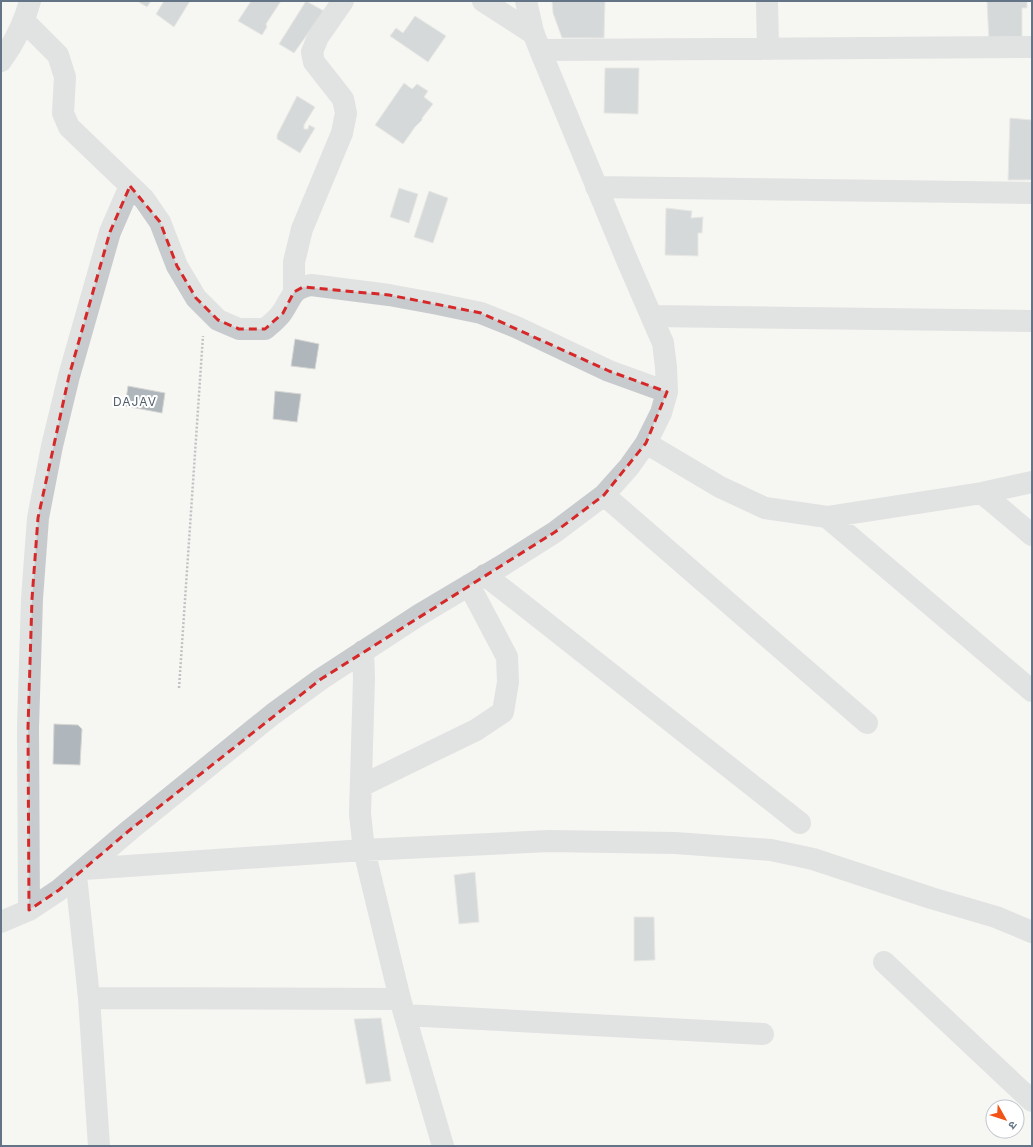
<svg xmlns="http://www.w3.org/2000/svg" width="1033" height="1147" font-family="Inter,'Noto Sans Devanagari',sans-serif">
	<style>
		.building { fill: #afb7bd; stroke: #d7d7d4 }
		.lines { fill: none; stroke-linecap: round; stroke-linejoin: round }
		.path { stroke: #c0c2c4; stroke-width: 2.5; stroke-dasharray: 2 2; stroke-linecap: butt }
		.street { stroke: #c8cbce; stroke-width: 22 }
		.marked { fill: none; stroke: #d62828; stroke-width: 3; stroke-dasharray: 8 5; stroke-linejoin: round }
		.labels { text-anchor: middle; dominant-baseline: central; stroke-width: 4; stroke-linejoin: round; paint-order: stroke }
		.quarter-label { font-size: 12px; letter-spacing: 1px; fill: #515e6a; stroke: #fff }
	</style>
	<rect width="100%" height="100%" fill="#f6f6f2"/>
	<path class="building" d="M137 1H151L147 7Z
		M164 1H190L174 27 156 14Z
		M251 1H281L266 24 267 27 262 35 238 21Z
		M306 1 324 11 294 53 279 44Z
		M552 1H605L604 38H562L553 13Z
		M987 1H1027V8H1022V44L989 42Z
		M415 16 446 36 428 62 390 36 396 28 403 33Z
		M605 68H639L638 114 604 113Z
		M404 83 412 89 417 84 428 91 424 97 433 104 422 118V120L415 127 403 144 375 125Z
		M297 96 315 107 304 125V129H308L309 125 315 128 300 153 277 139V135Z
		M1010 118 1032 120V180H1008Z
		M399 188 418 194 409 223 390 217Z
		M429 191 448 198 433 243 414 237Z
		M666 208 692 211 691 218 703 217 702 233H698V256L665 255Z
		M295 339 319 344 315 369 291 366Z
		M128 386 165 393 162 413 125 406Z
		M275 391 301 394 297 422 273 419Z
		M54 724 78 725 82 729 80 765 53 764Z
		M475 872 479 922 459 924 454 875Z
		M634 917H654L655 960 634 961Z
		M381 1018 391 1081 366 1084 354 1019Z"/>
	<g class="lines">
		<path class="path" d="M179 688 203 336"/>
		<path class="street" d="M483 1 534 34
			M767 1 768 49
			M24 21 58 55 65 77 63 113 69 127 144 199 160 222 177 266 196 298 218 320 239 329H265C271 324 279 318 283 311 293 296 291 289 311 285L389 295 438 304 481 313 516 327 609 371 667 392
			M540 50 1032 47
			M1 61C15 42 24 24 30 1
			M596 187 1032 193
			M294 292V262L302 229 342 133 346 113 343 99 314 62 312 52 318 37 343 1
			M652 316 1032 321
			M646 443 720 487 765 508 827 517 982 493 1032 482
			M982 493 1032 535
			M604 495 867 723
			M827 517 1032 691
			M485 575 800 823
			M363 651 364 678 360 814 364 850 400 999 443 1146
			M361 786 476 730 503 712 508 682 507 657 469 585
			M84 869 364 850 549 841 675 843 771 850 813 859 931 898 996 917 1032 932
			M76 876 89 998 99 1146
			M29 910 28 728 32 599 38 518 52 446 69 376 110 232 130 186
			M1 922 29 910 59 890 131 829 273 714 321 679 419 615 503 565 555 532 604 495 629 467 646 443 661 413 667 392 666 367 663 343 627 260 540 50 533 32 526 1
			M884 962 1032 1101
			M89 998 400 999
			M405 1015 763 1034"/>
	</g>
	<path d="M0 0H1033V1147H0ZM130 186 160 222 177 266 196 298 218 320 239 329H265L283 313 294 292 303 287 389 295 481 313 609 371 667 392 646 443 604 495 555 532 321 679 131 829 59 890 29 910 28 728 32 599 38 518 69 376 110 232Z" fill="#f6f6f2" fill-opacity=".55" fill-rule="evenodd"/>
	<path class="marked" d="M130 186 160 222 177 266 196 298 218 320 239 329H265L283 313 294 292 303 287 389 295 481 313 609 371 667 392 646 443 604 495 555 532 321 679 131 829 59 890 29 910 28 728 32 599 38 518 69 376 110 232Z"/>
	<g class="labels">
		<g class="quarter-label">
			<text x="135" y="401">DAJAV</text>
		</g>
	</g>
	<rect width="1033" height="1147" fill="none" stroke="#627486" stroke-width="4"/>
	<g transform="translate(1005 1119) rotate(129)"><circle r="19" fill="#ffffff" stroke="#c0c7cf"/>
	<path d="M0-3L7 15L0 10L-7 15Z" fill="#f25215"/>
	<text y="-6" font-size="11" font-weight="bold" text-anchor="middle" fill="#627486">उ</text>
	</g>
</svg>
